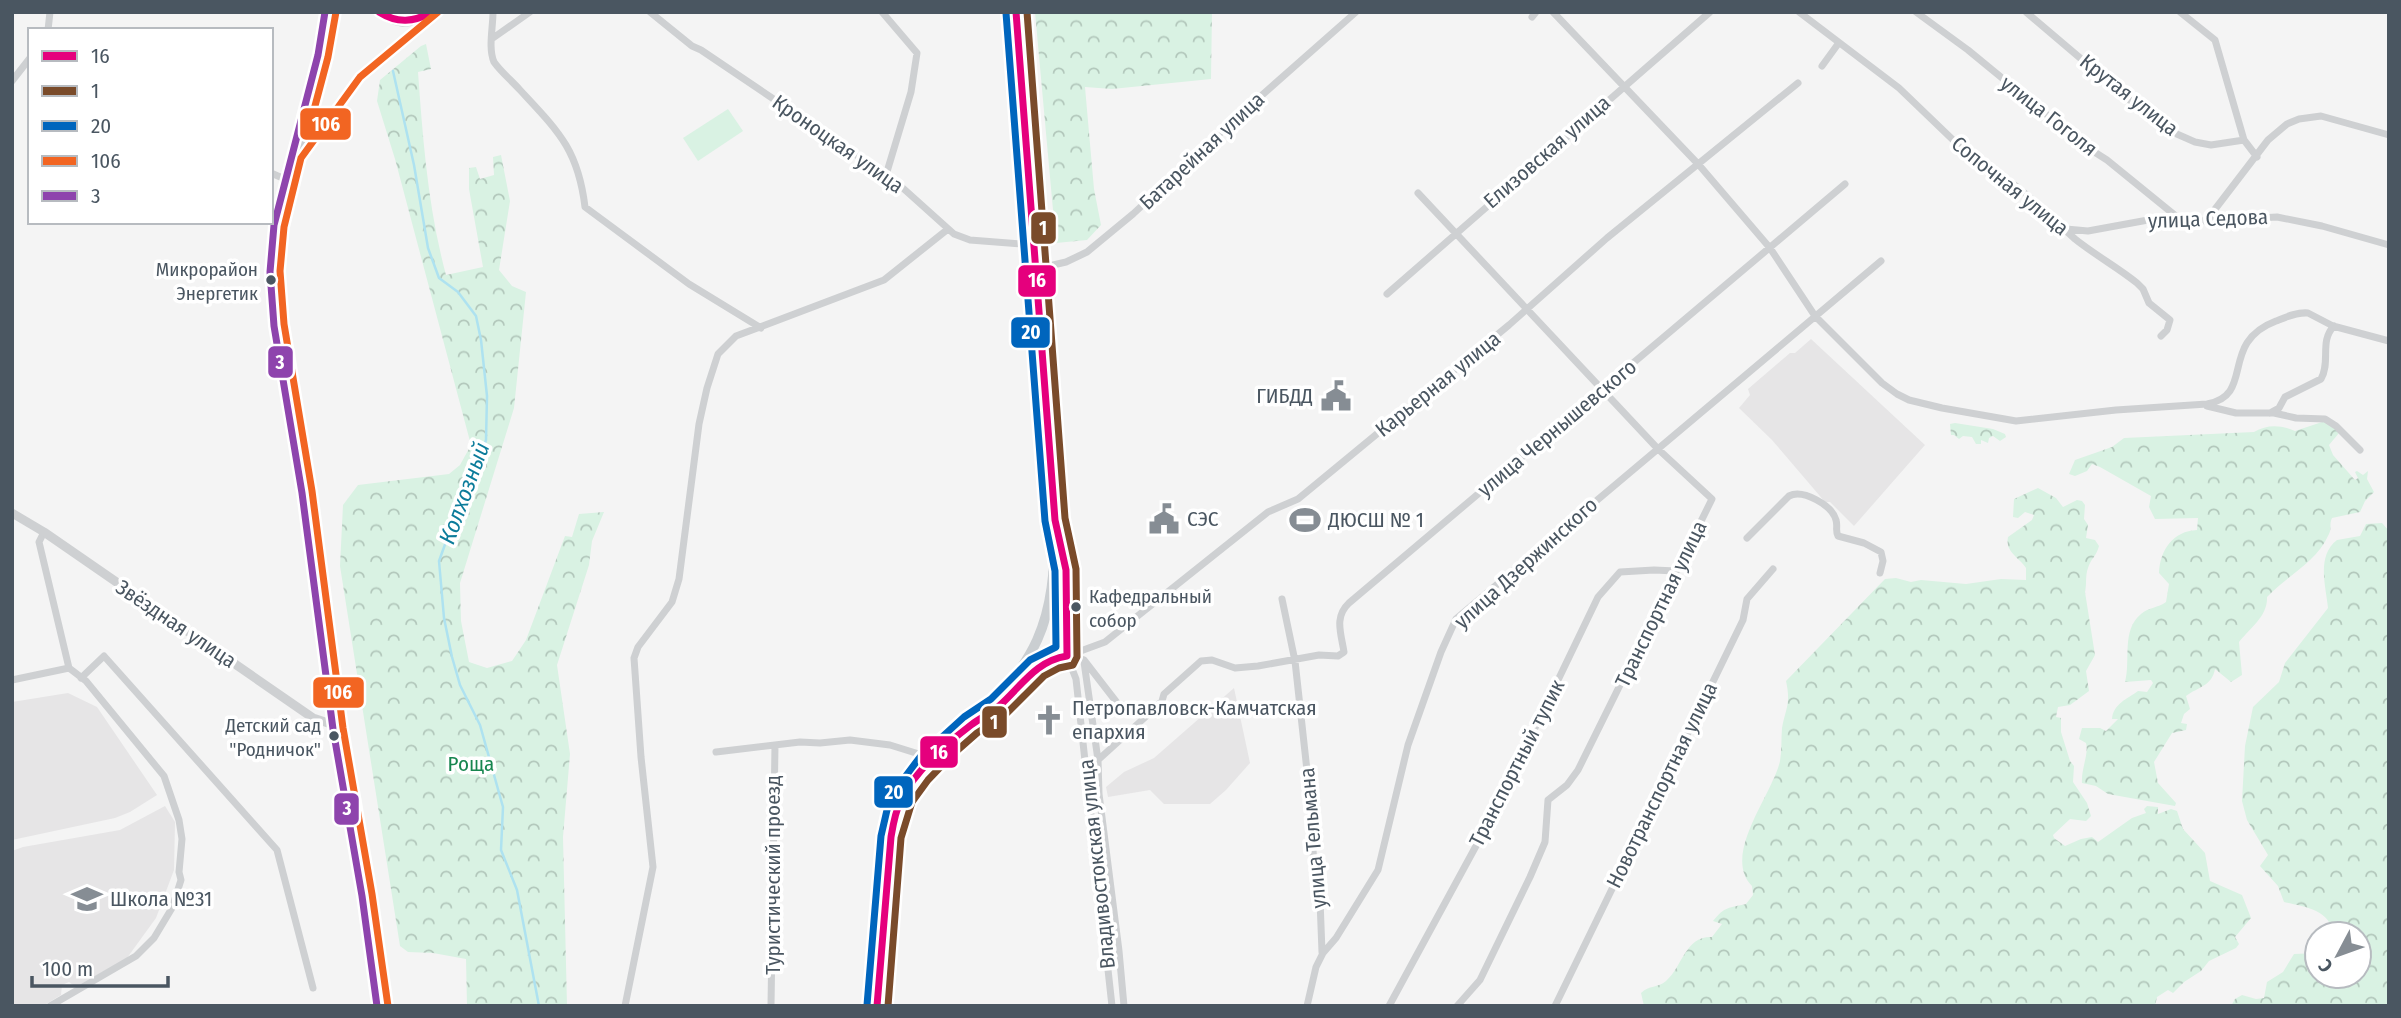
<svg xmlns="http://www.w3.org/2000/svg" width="2401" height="1018" font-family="'Fira Sans Condensed',sans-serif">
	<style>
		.education { fill: #e6e5e6 }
		.forest { fill: url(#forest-crowns) }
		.pitch { fill: #d9f2e3 }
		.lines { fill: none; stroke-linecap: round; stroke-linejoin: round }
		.stream { stroke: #aee2f0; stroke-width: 2.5 }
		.minor { stroke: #ced0d2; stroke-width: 7 }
		.tertiary { stroke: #ced0d2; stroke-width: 9 }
		.primary { stroke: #caced1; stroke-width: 10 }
		.bus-1-casing { stroke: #fff; stroke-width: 12 }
		.bus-2-casing { stroke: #fff; stroke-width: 12 }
		.bus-3-casing { stroke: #fff; stroke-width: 12 }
		.bus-4-casing { stroke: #fff; stroke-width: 12 }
		.bus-5-casing { stroke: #fff; stroke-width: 12 }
		.bus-1 { stroke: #e5007d; stroke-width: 7 }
		.bus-2 { stroke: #7a4b2a; stroke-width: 7 }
		.bus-3 { stroke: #0065bd; stroke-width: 7 }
		.bus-4 { stroke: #f26522; stroke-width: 7 }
		.bus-5 { stroke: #8e44ad; stroke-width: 7 }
		.bus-dot { fill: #4a5661; stroke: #fff; stroke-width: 2.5 }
		.labels { text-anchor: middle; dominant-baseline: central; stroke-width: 7; stroke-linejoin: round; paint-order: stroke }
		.bus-label { font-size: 19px; fill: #4a5661; stroke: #fff; text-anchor: end }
		.street-label { font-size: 21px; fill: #4a5661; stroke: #fff }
		.poi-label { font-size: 21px; fill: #4a5661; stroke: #fff; text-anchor: start }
		.park-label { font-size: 21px; fill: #17864f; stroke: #fff }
		.water-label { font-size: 23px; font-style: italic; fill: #0c7c9b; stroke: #fff }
		.line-badge { stroke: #fff; stroke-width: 2.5 }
		.badge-label { font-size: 19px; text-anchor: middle; font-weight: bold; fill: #fff }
	</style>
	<defs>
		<pattern id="forest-crowns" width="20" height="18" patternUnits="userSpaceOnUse" patternTransform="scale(1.75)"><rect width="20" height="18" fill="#d9f2e3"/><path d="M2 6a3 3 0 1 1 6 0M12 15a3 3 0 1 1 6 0" fill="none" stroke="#b2c7bb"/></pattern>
	</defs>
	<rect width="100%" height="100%" fill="#f4f4f4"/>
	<path class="education" d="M1811 339 1925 445 1854 526 1830 502H1825L1772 440 1739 408 1750 395 1748 389 1790 353H1795Z
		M1234 688 1250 763 1226 790 1210 804H1164L1150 790 1108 797 1106 787 1124 772 1154 758Z
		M68 693 97 707 157 795 130 812 115 818 12 840V702Z
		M165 806 175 822 174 870 156 918 127 958 76 987 69 982 62 985 61 995 43 1006H12V851L23 847 120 830Z"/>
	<path class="forest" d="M1035 12H1212L1211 79 1112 89 1085 87 1094 189 1101 225 1087 240 1056 243Z
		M426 44 431 69 418 72C423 141 428 208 446 275L483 267 469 189V168L476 167 480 179 494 175 493 157 501 155 510 201 499 270 512 286 526 292 514 408 460 583 461 621 469 662 487 668 512 661 526 640 565 536 572 537 579 514 604 512 592 541 589 565 557 665 570 754 563 837 567 1006H467L466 959 433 953 408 952 400 946 340 566 343 505 358 485 449 474 460 465 471 445 395 159 377 101 380 80 421 46Z
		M2322 422H2329L2339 433 2329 445 2333 455 2355 480 2358 478 2355 472 2357 471 2363 475 2368 471 2367 479 2374 492 2365 501 2360 512 2332 518C2329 524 2332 528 2329 534 2316 563 2289 574 2267 597 2268 616 2250 628 2239 642L2242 675 2231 682 2215 669C2212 686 2198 687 2186 696L2190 709 2184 714 2181 723 2187 724 2186 730 2172 733 2154 762 2158 783 2176 803 2175 806 2108 794 2096 786 2082 783C2081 768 2089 755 2086 743L2079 739 2082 728H2100L2106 731 2118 719H2112C2113 704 2127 699 2138 691L2147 692 2153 683 2151 680 2125 682C2131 661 2121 630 2141 614 2149 607 2158 608 2166 602L2169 584 2159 573C2160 550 2173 531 2197 530L2198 518 2155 519 2149 507 2151 496 2100 467 2092 464 2087 471 2075 476 2069 474 2075 460 2112 447 2124 438 2254 432C2267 424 2282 425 2295 431Z
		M1955 423 1993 429 2005 434 2006 437 2000 441 1993 436 1989 438 1988 443 1981 440V444H1976L1972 437 1963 436 1959 439 1954 435H1951L1950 424Z
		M2038 488 2056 498 2063 507 2077 500 2082 501 2085 505 2084 519 2088 525 2086 538 2095 540 2099 546C2096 557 2091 558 2088 568 2085 576 2087 584 2085 592L2095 655 2086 671 2089 691 2070 705 2058 707 2056 717 2061 718V732L2070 761 2074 766 2073 782 2087 803 2091 816 2086 821 2070 819 2053 835 2054 838 2065 846 2081 839 2092 837 2098 842 2132 818 2146 813 2144 809 2147 806 2158 807V814L2171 809 2177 811 2183 829 2205 853 2210 881 2242 895 2251 918 2235 937 2239 944 2236 948 2209 961 2201 971 2184 982 2173 993 2168 990 2157 997 2155 1006H1644L1641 993C1649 985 1658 988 1666 981 1683 966 1685 936 1712 937L1722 924 1713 921C1725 906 1729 908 1746 904L1753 895 1752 886C1721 855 1773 794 1780 761 1782 750 1781 739 1782 728 1786 707 1791 704 1786 681L1885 579 1896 578 1911 582 1921 580 1966 584 2001 579 2026 580V568C2018 556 2005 552 2008 537L2032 520 2034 515 2025 512 2018 518 2013 517 2014 499Z
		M2382 523 2389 531V1006H2231L2235 999 2242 995 2256 999 2264 998 2267 982 2283 972 2294 954 2317 953V976H2359V934H2333C2330 909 2305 907 2284 902L2278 886 2260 866 2268 855 2247 820 2242 801 2245 746 2253 707 2279 682 2285 663 2328 608C2326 587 2316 556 2337 540L2360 536 2366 524Z"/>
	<path class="pitch" d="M728 109 743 131 698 161 683 138Z"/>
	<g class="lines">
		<path class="stream" d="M393 71 414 165 428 248 439 278 458 292 476 316 481 340 487 396 486 440 471 485 451 528 439 561 444 618 452 657 460 685 480 725 503 807 501 850 517 890 539 1006"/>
		<path class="minor" d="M493 12C493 28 488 48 494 62 501 72 511 80 520 90 558 131 578 149 585 207L689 284 761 328
			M650 12 692 46 701 50 895 181 954 234 970 240 1034 245
			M882 12 917 53 911 92 886 175
			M1553 12 1699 165 1770 248 1815 316 1882 383 1897 394 1909 400 1942 408 2016 421 2116 410 2207 404C2256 395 2218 343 2276 321 2286 317 2297 312 2308 313L2333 326 2389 341
			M1799 12 1899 88 1976 162C2015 178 2044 212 2075 239 2095 255 2117 267 2137 283L2143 289 2149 303 2170 320 2167 330 2161 336
			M1916 12 1968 50 2085 146 2107 160 2182 221
			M2026 12 2139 108 2170 131 2195 142 2211 145 2244 140
			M2180 12 2215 40 2244 140 2257 157
			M1532 17 1536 12
			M48 30 50 12
			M493 38 530 12
			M1822 66 1838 44
			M12 81 30 58
			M271 173 294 183
			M1418 193 1658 449 1712 499 1578 770 1567 785 1548 800 1545 842 1530 877 1480 980 1457 1006
			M2206 221 2268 140 2287 124 2299 119 2321 116 2389 135
			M2066 229 2088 231 2148 220 2206 221 2277 217 2322 226 2389 245
			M1036 269 1066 262 1087 252 1133 214 1244 111 1356 12
			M1387 294 1710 12
			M2207 406 2236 413H2274L2296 418 2325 419 2336 426 2360 450
			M2270 413 2279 408 2285 397 2321 379C2331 362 2319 341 2334 326
			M1057 525 1065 563 1067 656 1076 679 1112 1006
			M44 532 39 542 69 668 86 681 164 776 179 820 182 839 179 872 181 880 172 908 154 938 136 956 50 1006
			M1747 538 1789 496C1803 489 1832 505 1836 520 1838 527 1835 530 1838 536L1864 543 1881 552 1883 561 1880 573
			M1282 599 1295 661 1310 798 1314 867 1320 900 1322 952
			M1030 655 1067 656 1105 642 1268 512 1298 499 1509 325 1607 238 1798 83
			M1067 656 1084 660 1118 704 1152 711 1162 701 1164 694 1201 661 1212 660 1235 668 1258 666 1319 655 1338 656 1344 652C1341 633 1334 617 1349 603L1845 184
			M1084 662 1098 760 1099 794 1119 951 1124 1006
			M81 678 104 656 277 850 313 988
			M12 680 69 668
			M983 718 1008 698 1030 674 1057 658
			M716 752 800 742 820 743 850 740 890 745 935 759
			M1098 760 1152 711
			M625 1006 653 867 641 757 634 658 638 647 672 602 679 579 699 424 707 388 718 354 736 336 884 280 948 229
			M771 1006 775 745
			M1307 1006 1316 967 1323 953 1336 938 1378 870 1408 745 1441 652 1456 619 1881 261
			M1389 1006 1495 811 1598 597 1620 572 1654 570 1676 571
			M1555 1006 1743 620 1747 599 1773 569"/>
		<path class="tertiary" d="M12 513 44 532 313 718 343 728"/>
		<path class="primary" d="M379 12C395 23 407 25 425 16
			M303 152 328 57 336 12
			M388 1006 372 894 343 728 312 491 284 324 280 271 284 227 301 158 360 77 438 12
			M877 1006C878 960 883 914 888 868 890 846 890 820 900 800 914 774 940 754 961 734 1038 662 1056 626 1055 520L1016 12"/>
		<g class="bus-1-casing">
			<path id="bus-1" d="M379 12C398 24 413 22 433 12
				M877 1006 891 837C893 825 895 812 901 800 915 771 946 744 971 725 980 718 990 714 998 707 1021 687 1035 661 1067 656L1066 570 1055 520 1016 12"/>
		</g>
		<g class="bus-2-casing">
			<path id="bus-2" d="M888 1006 901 838 912 802 928 780 952 755 977 733 1005 715 1044 676 1059 668 1073 665 1077 657 1076 569 1065 518 1027 12"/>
		</g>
		<g class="bus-3-casing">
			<path id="bus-3" d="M867 1005 881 836 890 797 920 757 964 717 991 699 1030 660 1056 647 1055 571 1045 521 1006 13"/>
		</g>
		<g class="bus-4-casing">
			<path id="bus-4" d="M307 136 328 57 336 12
				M388 1006 372 894 343 728 312 491 284 324 280 271 284 227 301 158 360 77 438 12"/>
		</g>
		<g class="bus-5-casing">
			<path id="bus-5" d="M325 12 318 55 274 225 270 272 274 326 302 493 333 729 362 896 377 1006"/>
		</g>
		<use href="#bus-1" class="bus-1"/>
		<use href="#bus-2" class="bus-2"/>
		<use href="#bus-3" class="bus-3"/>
		<use href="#bus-4" class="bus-4"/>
		<use href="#bus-5" class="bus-5"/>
	</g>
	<defs>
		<g id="civic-bare" transform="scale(2.415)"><path d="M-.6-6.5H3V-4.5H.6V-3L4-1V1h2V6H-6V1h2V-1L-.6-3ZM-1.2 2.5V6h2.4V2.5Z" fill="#868d94" stroke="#fff" stroke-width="2.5" paint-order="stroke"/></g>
		<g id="stadium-bare" transform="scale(2.415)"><path d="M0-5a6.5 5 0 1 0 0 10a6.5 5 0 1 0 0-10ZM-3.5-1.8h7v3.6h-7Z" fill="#868d94" stroke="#fff" stroke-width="2.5" paint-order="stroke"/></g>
		<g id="church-bare" transform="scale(2.415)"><path d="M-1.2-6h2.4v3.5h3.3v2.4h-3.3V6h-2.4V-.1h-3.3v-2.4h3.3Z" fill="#868d94" stroke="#fff" stroke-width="2.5" paint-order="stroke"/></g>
		<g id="school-bare" transform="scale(2.415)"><path d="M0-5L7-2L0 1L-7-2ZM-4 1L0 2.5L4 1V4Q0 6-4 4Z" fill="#868d94" stroke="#fff" stroke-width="2.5" paint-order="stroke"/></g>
	</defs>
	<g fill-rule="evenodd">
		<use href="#civic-bare" x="1336" y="396"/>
		<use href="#civic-bare" x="1164" y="519"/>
		<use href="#stadium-bare" x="1305" y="520"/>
		<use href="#church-bare" x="1049" y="720"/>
		<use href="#school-bare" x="87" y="899"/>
	</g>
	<g class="bus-dot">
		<circle cx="271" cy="280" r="6"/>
		<circle cx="1076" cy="607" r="6"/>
		<circle cx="334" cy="736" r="6"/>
	</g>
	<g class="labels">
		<g class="bus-label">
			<text x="258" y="269">Микрорайон<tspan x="258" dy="24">Энергетик</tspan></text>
			<text x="1089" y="596" text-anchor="start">Кафедральный<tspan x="1089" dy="24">собор</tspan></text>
			<text x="321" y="725">Детский сад<tspan x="321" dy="24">"Родничок"</tspan></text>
		</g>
		<g class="street-label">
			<text transform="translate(2129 95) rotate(38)">Крутая улица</text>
			<text transform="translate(2049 116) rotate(38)">улица Гоголя</text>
			<text transform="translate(838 144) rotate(35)">Кроноцкая улица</text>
			<text transform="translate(1202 151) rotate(-43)">Батарейная улица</text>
			<text transform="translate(1547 152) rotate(-41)">Елизовская улица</text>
			<text transform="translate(2010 186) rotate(39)">Сопочная улица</text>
			<text transform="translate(2208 219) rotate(-2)">улица Седова</text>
			<text transform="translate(1438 384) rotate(-39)">Карьерная улица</text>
			<text transform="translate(1557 428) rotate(-40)">улица Чернышевского</text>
			<text transform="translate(1526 563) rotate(-42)">улица Дзержинского</text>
			<text transform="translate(1661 604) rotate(-64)">Транспортная улица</text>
			<text transform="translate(176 624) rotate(34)">Звёздная улица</text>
			<text transform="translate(1517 763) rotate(-63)">Транспортный тупик</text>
			<text transform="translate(1662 785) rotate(-64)">Новотранспортная улица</text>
			<text transform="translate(1313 838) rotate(-95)">улица Тельмана</text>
			<text transform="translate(1097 864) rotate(-96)">Владивостокская улица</text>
			<text transform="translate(773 875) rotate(-90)">Туристический проезд</text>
		</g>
		<g class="poi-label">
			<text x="1313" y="396" text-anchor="end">ГИБДД</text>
			<text x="1187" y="519">СЭС</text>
			<text x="1328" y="520">ДЮСШ № 1</text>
			<text x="1072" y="708">Петропавловск-Камчатская<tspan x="1072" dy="24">епархия</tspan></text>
			<text x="110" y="899">Школа №31</text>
		</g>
		<g class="park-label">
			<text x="471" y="764">Роща</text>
		</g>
		<g class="water-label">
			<text transform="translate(464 493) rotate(-70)">Колхозный</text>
		</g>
	</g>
	<g class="line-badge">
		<rect x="299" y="107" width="53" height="34" rx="7" fill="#f26522"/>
		<rect x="1030" y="211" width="27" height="34" rx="7" fill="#7a4b2a"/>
		<rect x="1017" y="264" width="40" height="34" rx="7" fill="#e5007d"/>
		<rect x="1010" y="316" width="41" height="33" rx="7" fill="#0065bd"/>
		<rect x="267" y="345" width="27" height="34" rx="7" fill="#8e44ad"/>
		<rect x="312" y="676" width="53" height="33" rx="7" fill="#f26522"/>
		<rect x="981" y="705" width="27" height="34" rx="7" fill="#7a4b2a"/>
		<rect x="919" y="735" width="40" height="34" rx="7" fill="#e5007d"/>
		<rect x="873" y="775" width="41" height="34" rx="7" fill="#0065bd"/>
		<rect x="333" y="792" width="27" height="34" rx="7" fill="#8e44ad"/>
	</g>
	<g class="badge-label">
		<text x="326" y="131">106</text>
		<text x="1043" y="235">1</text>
		<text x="1037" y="287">16</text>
		<text x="1031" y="339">20</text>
		<text x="280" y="369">3</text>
		<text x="338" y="699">106</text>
		<text x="994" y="729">1</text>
		<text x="939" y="759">16</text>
		<text x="894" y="799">20</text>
		<text x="347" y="815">3</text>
	</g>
	<rect width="2401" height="1018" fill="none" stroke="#4a5661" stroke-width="28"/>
	<rect x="28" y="28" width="245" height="196" fill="#ffffff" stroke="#b7bbc0" stroke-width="2"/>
	<rect x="42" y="51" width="35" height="10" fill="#e5007d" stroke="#b7bbc0" stroke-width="2"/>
	<text x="91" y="63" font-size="21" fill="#4a5661">16</text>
	<rect x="42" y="86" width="35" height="10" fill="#7a4b2a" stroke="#b7bbc0" stroke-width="2"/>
	<text x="91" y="98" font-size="21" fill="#4a5661">1</text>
	<rect x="42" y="121" width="35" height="10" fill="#0065bd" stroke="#b7bbc0" stroke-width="2"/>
	<text x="91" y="133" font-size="21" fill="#4a5661">20</text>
	<rect x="42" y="156" width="35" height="10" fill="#f26522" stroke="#b7bbc0" stroke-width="2"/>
	<text x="91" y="168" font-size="21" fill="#4a5661">106</text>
	<rect x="42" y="191" width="35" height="10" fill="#8e44ad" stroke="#b7bbc0" stroke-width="2"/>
	<text x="91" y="203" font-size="21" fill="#4a5661">3</text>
	<g transform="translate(2338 955) rotate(229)"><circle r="33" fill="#ffffff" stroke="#b7bbc0" stroke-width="2"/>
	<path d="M0-5L12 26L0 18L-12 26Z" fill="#868d94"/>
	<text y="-10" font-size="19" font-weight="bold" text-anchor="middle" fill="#4a5661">С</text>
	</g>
	<path d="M32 976v10h136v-10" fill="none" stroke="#4a5661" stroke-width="3.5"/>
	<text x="42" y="976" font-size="21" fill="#4a5661" stroke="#ffffff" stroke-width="5" paint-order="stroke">100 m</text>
</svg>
